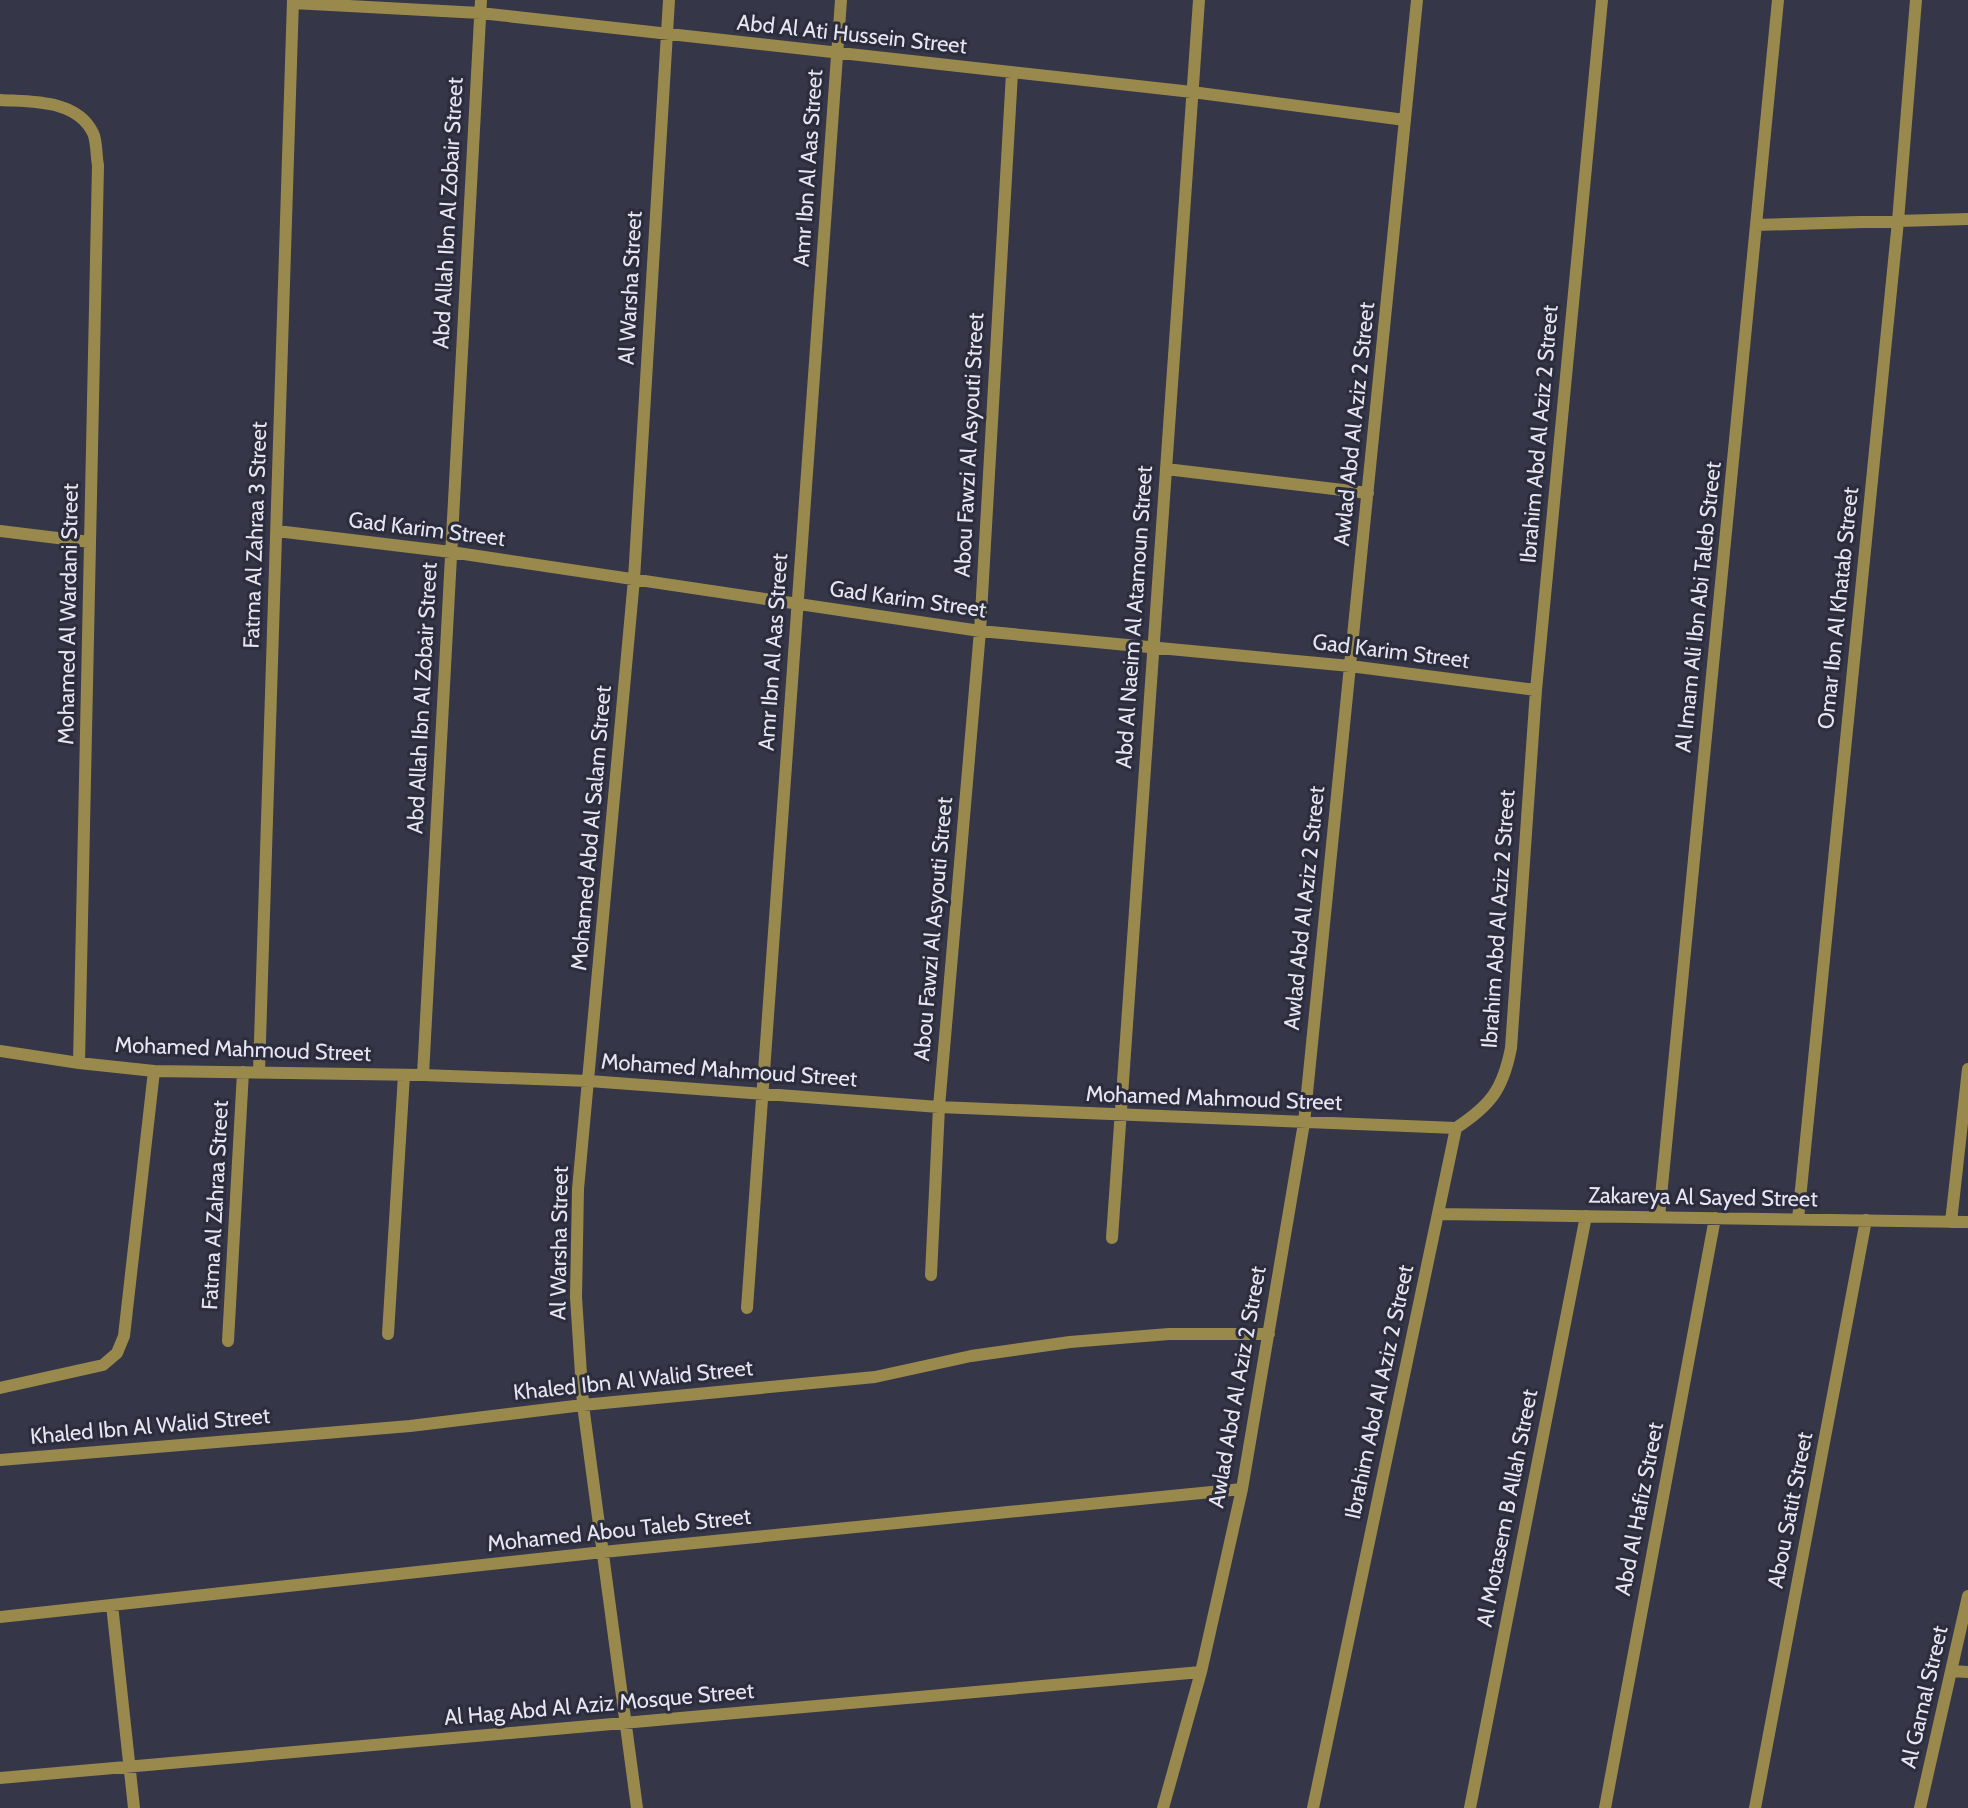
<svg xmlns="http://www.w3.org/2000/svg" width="1968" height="1808" font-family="Cabin,sans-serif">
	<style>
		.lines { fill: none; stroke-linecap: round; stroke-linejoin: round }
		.street { stroke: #99894c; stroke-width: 12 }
		.labels { text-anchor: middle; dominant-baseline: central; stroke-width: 6; stroke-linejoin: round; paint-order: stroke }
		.street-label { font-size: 22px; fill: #e5e6f1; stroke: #2b2c3c }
	</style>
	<rect width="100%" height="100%" fill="#353647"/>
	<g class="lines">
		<path class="street" d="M293 3 480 13 1192 92 1405 120
			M0 100C31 102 77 99 93 133 97 141 96 156 98 165L79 1063
			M1756 225 1968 219
			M1166 469 1368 493
			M0 531 90 542
			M277 531 451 552 980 631 1350 666 1536 690
			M0 1051 79 1063 154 1071 423 1075 589 1081 939 1107 1456 1128
			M259 1072 293 0
			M423 1075 481 0
			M1438 1214 1968 1222
			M1659 1217 1778 0
			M1798 1219 1898 221 1916 0
			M1951 1222 1968 1069
			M1112 1238 1199 0
			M931 1275 939 1107 980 631 1012 73
			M747 1308 841 0
			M388 1334 404 1075
			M228 1341 243 1072
			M0 1388 103 1365 117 1353 124 1336 154 1071
			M0 1460 410 1426 583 1405 875 1377 971 1356 1070 1342 1169 1334H1269
			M112 1605 134 1808
			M0 1617 603 1552 1242 1489
			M1951 1671 1968 1672
			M0 1778 1201 1672
			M637 1808 583 1405 576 1297 578 1189 634 579 669 0
			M1163 1808 1201 1672 1242 1489 1304 1123 1417 0
			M1313 1808 1456 1128C1491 1105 1503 1089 1511 1048L1536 690 1602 0
			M1470 1808 1586 1216
			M1605 1808 1715 1218
			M1755 1808 1866 1220
			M1920 1808 1968 1596"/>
	</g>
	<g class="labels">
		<g class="street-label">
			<text transform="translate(852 34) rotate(6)">Abd Al Ati Hussein Street</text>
			<text transform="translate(808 168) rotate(-86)">Amr Ibn Al Aas Street</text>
			<text transform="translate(448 213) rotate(-87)">Abd Allah Ibn Al Zobair Street</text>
			<text transform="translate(630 288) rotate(-87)">Al Warsha Street</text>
			<text transform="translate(1354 424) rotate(-84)">Awlad Abd Al Aziz 2 Street</text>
			<text transform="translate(1539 434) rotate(-85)">Ibrahim Abd Al Aziz 2 Street</text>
			<text transform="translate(969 445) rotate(-87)">Abou Fawzi Al Asyouti Street</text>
			<text transform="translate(427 529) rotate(7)">Gad Karim Street</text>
			<text transform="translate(255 535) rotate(-88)">Fatma Al Zahraa 3 Street</text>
			<text transform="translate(908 599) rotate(8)">Gad Karim Street</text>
			<text transform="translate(1698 607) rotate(-84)">Al Imam Ali Ibn Abi Taleb Street</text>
			<text transform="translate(1838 608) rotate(-84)">Omar Ibn Al Khatab Street</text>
			<text transform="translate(68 614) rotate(-89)">Mohamed Al Wardani Street</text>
			<text transform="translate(1134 617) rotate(-86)">Abd Al Naeim Al Atamoun Street</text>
			<text transform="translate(1391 651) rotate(7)">Gad Karim Street</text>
			<text transform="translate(773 652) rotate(-86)">Amr Ibn Al Aas Street</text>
			<text transform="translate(422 698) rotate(-87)">Abd Allah Ibn Al Zobair Street</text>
			<text transform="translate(591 828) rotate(-85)">Mohamed Abd Al Salam Street</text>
			<text transform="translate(1304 908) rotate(-84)">Awlad Abd Al Aziz 2 Street</text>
			<text transform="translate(1498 919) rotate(-86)">Ibrahim Abd Al Aziz 2 Street</text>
			<text transform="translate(933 929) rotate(-85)">Abou Fawzi Al Asyouti Street</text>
			<text transform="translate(243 1049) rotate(2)">Mohamed Mahmoud Street</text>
			<text transform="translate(729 1070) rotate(4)">Mohamed Mahmoud Street</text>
			<text transform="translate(1214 1098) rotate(2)">Mohamed Mahmoud Street</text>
			<text transform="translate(1703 1197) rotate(1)">Zakareya Al Sayed Street</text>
			<text transform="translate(215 1205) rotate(-87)">Fatma Al Zahraa Street</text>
			<text transform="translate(559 1243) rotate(-89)">Al Warsha Street</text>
			<text transform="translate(633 1380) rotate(-6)">Khaled Ibn Al Walid Street</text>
			<text transform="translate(1237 1387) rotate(-80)">Awlad Abd Al Aziz 2 Street</text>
			<text transform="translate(1379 1392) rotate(-78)">Ibrahim Abd Al Aziz 2 Street</text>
			<text transform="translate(150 1426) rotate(-5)">Khaled Ibn Al Walid Street</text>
			<text transform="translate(1507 1508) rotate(-79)">Al Motasem B Allah Street</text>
			<text transform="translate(1639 1509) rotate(-79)">Abd Al Hafiz Street</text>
			<text transform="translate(1790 1510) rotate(-79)">Abou Satit Street</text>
			<text transform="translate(619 1530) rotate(-6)">Mohamed Abou Taleb Street</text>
			<text transform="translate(1924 1697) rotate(-77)">Al Gamal Street</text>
			<text transform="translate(599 1704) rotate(-5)">Al Hag Abd Al Aziz Mosque Street</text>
		</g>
	</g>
</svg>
